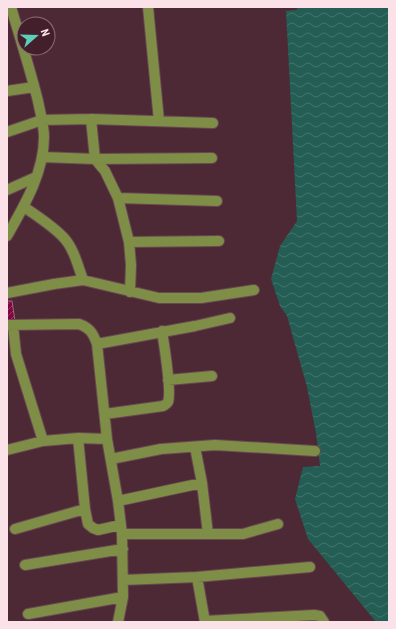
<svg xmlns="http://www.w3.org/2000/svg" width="396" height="629" font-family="'Roboto Condensed',sans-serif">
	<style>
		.water { fill: url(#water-waves) }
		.building { fill: url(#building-hatch); stroke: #986e7b }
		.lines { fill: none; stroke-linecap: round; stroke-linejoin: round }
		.minor-casing { stroke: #694752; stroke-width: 12 }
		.minor { stroke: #7e8e46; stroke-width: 10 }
	</style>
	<defs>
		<pattern id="water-waves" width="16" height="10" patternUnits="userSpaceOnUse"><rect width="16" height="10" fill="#235d53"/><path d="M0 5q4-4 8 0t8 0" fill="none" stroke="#44746c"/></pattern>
		<pattern id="building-hatch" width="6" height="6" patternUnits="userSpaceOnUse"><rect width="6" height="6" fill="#830344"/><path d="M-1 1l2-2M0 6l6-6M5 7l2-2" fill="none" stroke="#9c3468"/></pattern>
	</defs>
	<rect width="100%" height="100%" fill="#4d2935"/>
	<path class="water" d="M297 7H389V622H376L308 539 295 499 303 467 320 466 316 433 307 387 287 316 280 306 271 279 280 246 297 221 286 11 297 10Z"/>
	<path class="building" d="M7 301H12L15 321 7 322Z"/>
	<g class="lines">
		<g class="minor-casing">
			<path id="minor" d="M148 7 159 121
				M7 91 34 87
				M91 119 95 159 105 171 118 198 129 242 131 265 130 292
				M7 132 42 120 91 119 213 123
				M42 157 95 159 212 158
				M7 190 36 177
				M118 198 217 201
				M24 207C37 216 53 226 64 238 74 249 78 266 83 280
				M7 236C24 206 44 173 44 137 44 125 40 112 38 101 30 69 20 38 11 7
				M129 242 219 241
				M7 293 54 284 83 280 159 298H201L254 290
				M7 325 79 324C90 328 93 333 97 344L107 439 118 501 122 534 123 597 118 622
				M13 325 16 354 43 441
				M97 344 195 326 230 318
				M168 380 212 376
				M105 414 163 406C166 404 166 405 168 402 172 391 164 345 162 331
				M78 438 85 509 88 524 93 528 98 530 120 525
				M195 447 202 483 208 534
				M7 450 43 441 78 438 107 439
				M111 459 161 449 215 445 315 451
				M118 501 202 483
				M15 529 85 509
				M122 534H243L278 524
				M25 565 123 549
				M197 577 205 622
				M123 580 197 577 310 567
				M28 614 123 597
				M205 621 314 615 320 616 324 622"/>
		</g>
		<use href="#minor" class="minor"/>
	</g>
	<rect width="396" height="629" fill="none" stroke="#fbe2e9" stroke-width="16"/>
	<g transform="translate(36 36) rotate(70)"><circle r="19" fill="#421f2b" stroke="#8c6d77"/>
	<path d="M0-3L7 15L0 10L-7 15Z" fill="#5dceb9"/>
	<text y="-6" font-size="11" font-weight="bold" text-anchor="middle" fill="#fbe2e9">N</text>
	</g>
</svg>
